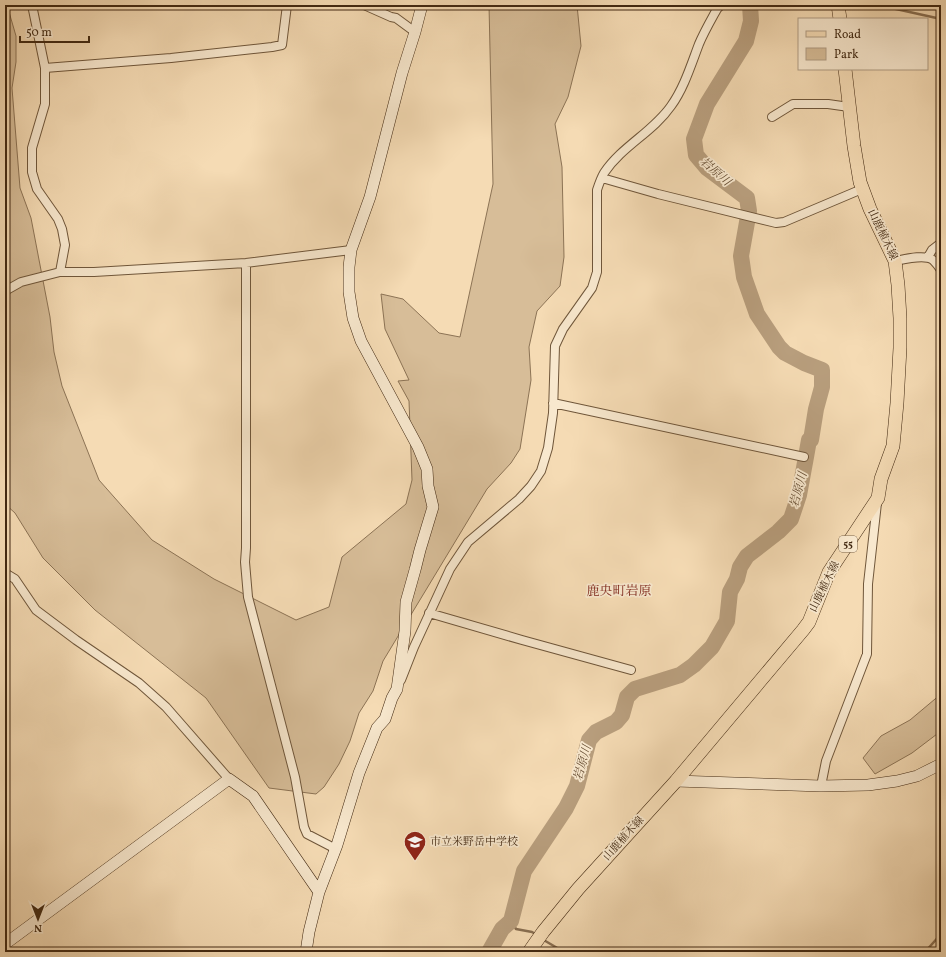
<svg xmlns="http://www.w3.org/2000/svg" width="946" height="957" font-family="Vollkorn,'Noto Serif JP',serif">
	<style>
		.green { fill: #d7bd98; stroke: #8c7355 }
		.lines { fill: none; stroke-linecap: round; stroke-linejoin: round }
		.stream { stroke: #896f52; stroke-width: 2.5 }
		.river { stroke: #b89e7d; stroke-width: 16 }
		.street-casing { stroke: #6f563a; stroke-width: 10 }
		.secondary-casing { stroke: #422912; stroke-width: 12 }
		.primary-casing { stroke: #422912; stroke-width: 14 }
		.street { stroke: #f8e8ce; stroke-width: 8 }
		.secondary { stroke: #f8e8ce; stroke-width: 11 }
		.primary { stroke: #f5dbb4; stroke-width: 13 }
		.labels { text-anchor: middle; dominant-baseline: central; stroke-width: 3.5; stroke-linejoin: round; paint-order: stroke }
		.shield { fill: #f8e8ce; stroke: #79624a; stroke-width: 1 }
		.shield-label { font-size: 10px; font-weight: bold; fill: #422912 }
		.street-label { font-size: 11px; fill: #422912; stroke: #f8e8ce }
		.poi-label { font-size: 11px; fill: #422912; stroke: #f8e8ce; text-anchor: start }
		.water-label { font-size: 12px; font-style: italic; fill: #654c32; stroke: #f8e8ce }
		.quarter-label { font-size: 13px; fill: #7a1f14; stroke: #f8e8ce }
	</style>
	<rect width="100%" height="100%" fill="#f5dbb4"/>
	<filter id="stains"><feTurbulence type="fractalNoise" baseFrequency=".005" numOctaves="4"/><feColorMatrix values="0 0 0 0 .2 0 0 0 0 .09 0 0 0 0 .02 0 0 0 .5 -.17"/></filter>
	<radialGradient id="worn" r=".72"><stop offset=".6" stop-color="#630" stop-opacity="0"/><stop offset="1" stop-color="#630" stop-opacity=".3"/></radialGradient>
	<path class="green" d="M5 5H7L16 36V62L12 88 20 188 31 218 50 317 54 352 62 386 99 480 152 540 214 579 296 620 329 607 342 557 406 504 412 480 409 401 398 381 409 380 385 329 381 294 403 299 439 333 460 337 493 184 489 5H577L581 46 568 97 555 124 562 167 564 257 560 286 537 311 529 347 531 380 520 449 511 463 487 489 383 661 373 691 359 713 350 741 339 764 324 787 316 794 269 788 206 698 95 610 43 558 15 513 5 504Z
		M941 694V731L912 753 875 774 863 758 881 736 910 720Z"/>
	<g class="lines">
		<path class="stream" d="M817 5 834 6
			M843 6 878 5 941 19
			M511 921 516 929 532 932 537 935
			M542 939 564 952
			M925 952 941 934"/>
		<path class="river" d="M489 952 502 929 511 921 524 871 566 808 577 786 589 740 596 732 616 722 622 715 627 697 635 689 680 675 694 665 712 647 727 621 730 592 737 579 740 567 747 556 778 532 791 519 799 495 806 457 809 440H811L816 409 822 387V370L804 363 785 353 779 347 757 314 744 277 741 256 749 211 747 198 707 168 696 155 694 139 707 104 746 41 751 21 750 5"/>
		<g class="street-casing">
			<path id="street" d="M32 5 45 68V104L32 148V172L37 189 58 219 62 229 65 245 60 272
				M364 5 391 17 396 18 415 32
				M45 68 171 58 272 47 282 45 287 5
				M772 117 793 104H828L849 107
				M602 178 658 194 776 223 784 222 862 189
				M928 257 932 250 941 243
				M895 261C905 259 925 254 933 260 936 263 939 267 941 270
				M246 263V548L245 562 248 597 295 777 304 827 307 834 336 849
				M5 291 21 282 60 272H94L246 263 351 250
				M553 403 804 457
				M5 573 15 579 36 610 76 640 139 683 166 707 229 779
				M429 613 522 640 631 670
				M401 680 414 647 450 569 468 542 519 499 531 486 541 471 548 448 553 413 555 346 563 329 592 288 597 272V190C599 184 601 178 604 173 622 146 653 132 671 106 684 88 691 65 699 44 704 32 711 20 717 9L721 5
				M821 786 826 761 867 654 868 584 877 503"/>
		</g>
		<g class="secondary-casing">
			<path id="secondary" d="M676 781 821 786 868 785 897 781 917 776 941 764
				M5 944 229 779 253 796 319 892
				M306 952 309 932 319 892 337 845 359 773 377 728 385 719 392 698 397 689 405 631 406 602 415 570 420 550 433 507 428 486 427 469 418 447 361 341 353 318 349 292V267L351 250 370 197 402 73 415 32 422 5"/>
		</g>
		<g class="primary-casing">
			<path id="primary" d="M838 5 840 19
				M529 952 543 932 578 889 676 781 803 630 809 622 829 572 878 498 881 479 893 446 897 403 900 348V318L898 285 895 261 870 209 860 182 854 146 845 69"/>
		</g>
		<use href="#street" class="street"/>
		<use href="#secondary" class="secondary"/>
		<use href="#primary" class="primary"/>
	</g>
	<defs>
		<g id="school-pin" transform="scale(1.15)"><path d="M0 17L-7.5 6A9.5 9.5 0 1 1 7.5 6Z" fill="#8f2418" stroke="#f8e8ce"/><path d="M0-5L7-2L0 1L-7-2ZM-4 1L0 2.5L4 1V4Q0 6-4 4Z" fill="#fff"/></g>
	</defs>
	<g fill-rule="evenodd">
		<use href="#school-pin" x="415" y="842"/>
	</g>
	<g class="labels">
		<rect class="shield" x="839" y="536" width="18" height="16" rx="3"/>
		<g class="shield-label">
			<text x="848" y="544">55</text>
		</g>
		<g class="street-label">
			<text transform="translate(882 235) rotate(65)">山鹿植木線</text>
			<text transform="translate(825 587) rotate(-64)">山鹿植木線</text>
			<text transform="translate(624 839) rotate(-48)">山鹿植木線</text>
		</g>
		<g class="poi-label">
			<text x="430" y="842">市立米野岳中学校</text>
		</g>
		<g class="water-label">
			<text transform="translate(715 172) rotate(41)">岩原川</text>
			<text transform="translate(799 490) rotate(-75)">岩原川</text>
			<text transform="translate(583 763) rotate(-74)">岩原川</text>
		</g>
		<g class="quarter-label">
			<text x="619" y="592">鹿央町岩原</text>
		</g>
	</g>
	<rect width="946" height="957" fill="none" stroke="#f5dbb4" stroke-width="20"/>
	<rect x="6" y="6" width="934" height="945" fill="none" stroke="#422912" stroke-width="2"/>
	<rect x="10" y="10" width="926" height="937" fill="none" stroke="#422912"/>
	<rect x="798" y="18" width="130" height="52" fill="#f8e8ce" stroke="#af9c83"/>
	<rect x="806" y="31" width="20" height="6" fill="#f5dbb4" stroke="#af9c83"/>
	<text x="834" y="38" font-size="12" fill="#422912">Road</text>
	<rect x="806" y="48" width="20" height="12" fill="#d7bd98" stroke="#af9c83"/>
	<text x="834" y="58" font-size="12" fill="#422912">Park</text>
	<g transform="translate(38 919) rotate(180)" stroke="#f8e8ce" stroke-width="3" paint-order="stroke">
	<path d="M0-3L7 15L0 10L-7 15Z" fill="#422912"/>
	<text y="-6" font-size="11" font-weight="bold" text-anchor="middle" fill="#422912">N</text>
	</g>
	<path d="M20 36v6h69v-6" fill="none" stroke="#422912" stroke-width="2"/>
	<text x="26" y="36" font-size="12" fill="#422912" stroke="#f8e8ce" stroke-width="3" paint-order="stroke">50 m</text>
	<rect width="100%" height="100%" filter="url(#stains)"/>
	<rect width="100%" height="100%" fill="url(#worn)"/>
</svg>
